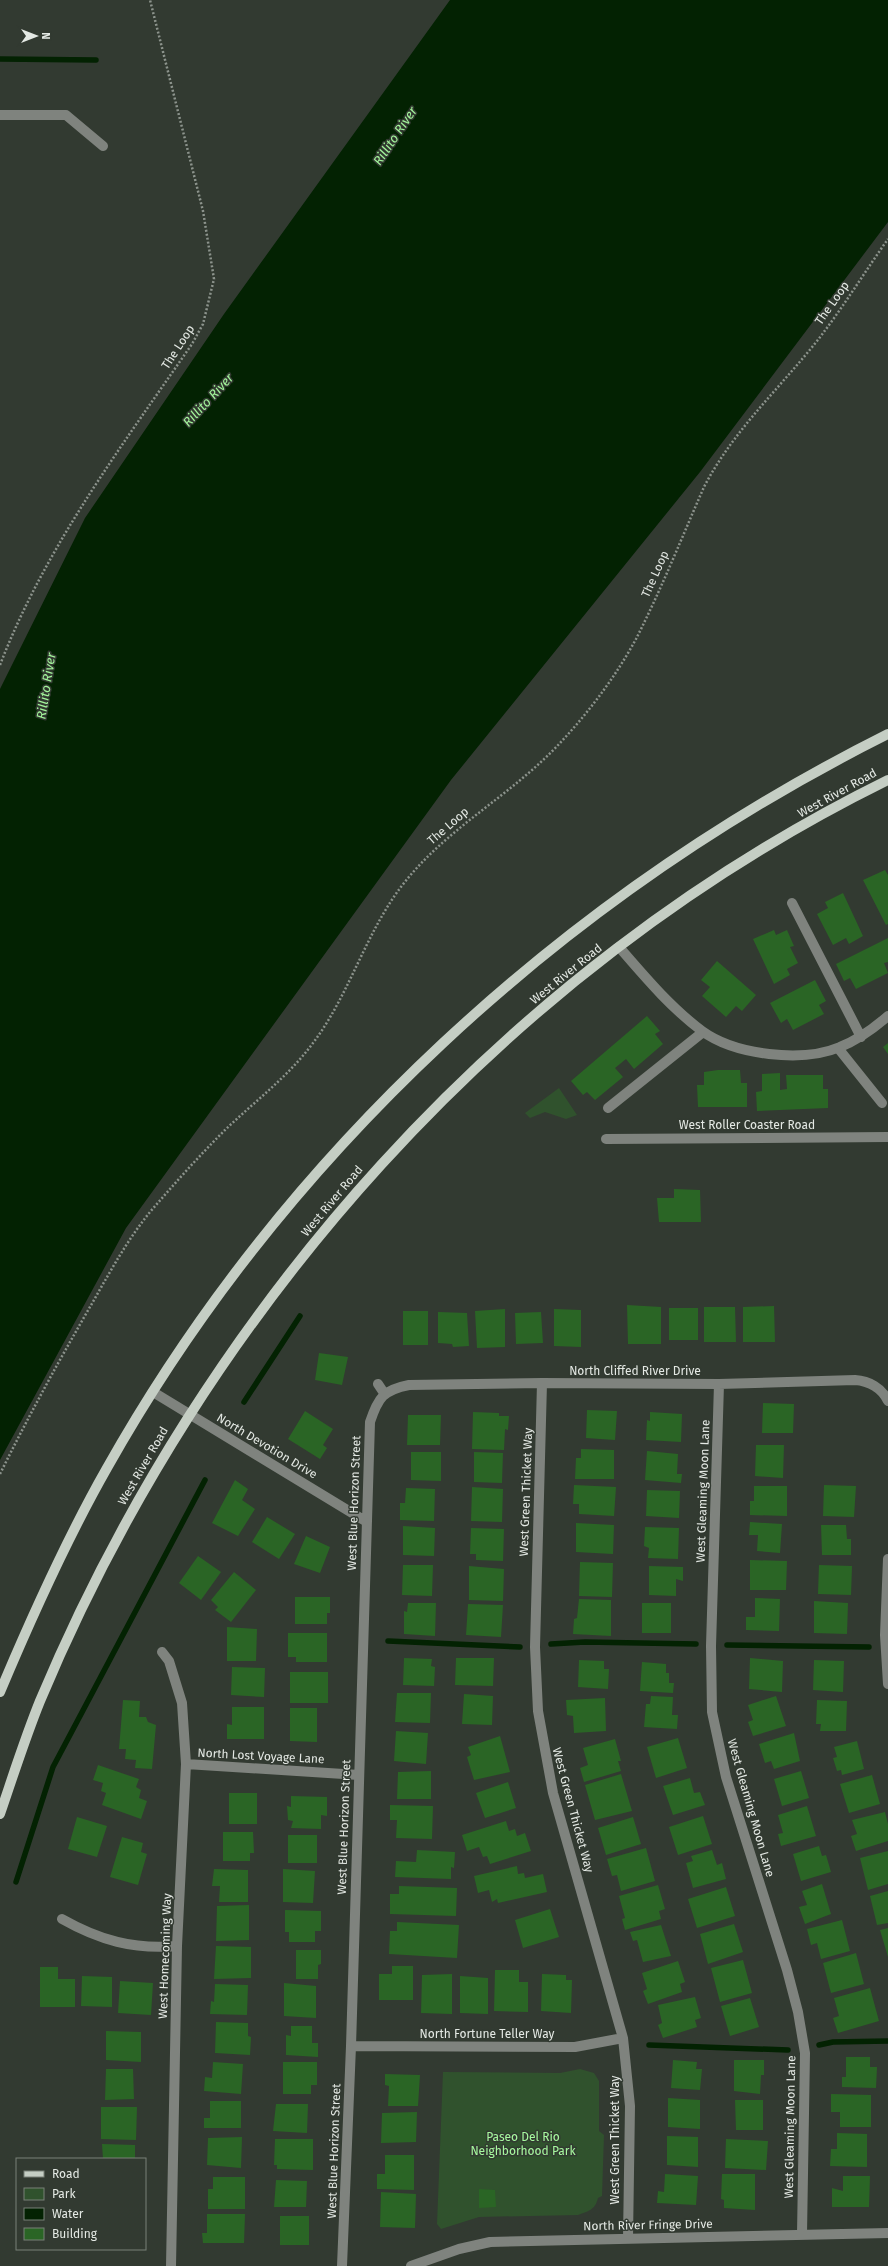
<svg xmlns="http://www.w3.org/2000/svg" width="888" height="2266" font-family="'Fira Sans',sans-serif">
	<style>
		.green { fill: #30522d }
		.water { fill: #032202 }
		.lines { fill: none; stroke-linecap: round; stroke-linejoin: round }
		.stream { stroke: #032202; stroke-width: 5.5 }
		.building { fill: #2a6525 }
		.path { stroke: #8c938c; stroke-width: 2.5; stroke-dasharray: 2 2; stroke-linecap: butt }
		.minor { stroke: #7f837e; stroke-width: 10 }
		.major { stroke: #c5cec4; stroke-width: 10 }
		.labels { text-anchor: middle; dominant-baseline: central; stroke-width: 3; stroke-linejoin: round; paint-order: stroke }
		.street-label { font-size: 12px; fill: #e4e9e4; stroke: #323a31 }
		.park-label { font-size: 12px; fill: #a7f99f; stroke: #323a31 }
		.water-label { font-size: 13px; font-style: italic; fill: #a3f59b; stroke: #323a31 }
	</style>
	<rect width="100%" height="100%" fill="#323a31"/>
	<path class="green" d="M559 1088 577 1115 566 1119 545 1112 530 1118 525 1113Z
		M580 2069 594 2073 599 2081V2131L604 2135 602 2196 598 2198C595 2210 589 2211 578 2215L479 2217 441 2229 437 2224 443 2072 560 2073Z"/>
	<path class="water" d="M450 0H888V222L700 472 451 780 126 1228 0 1460V689L85 518 224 314Z"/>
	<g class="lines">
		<path class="stream" d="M0 59 96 60
			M244 1402 300 1316
			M388 1641 520 1647
			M551 1644 585 1642 696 1644
			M727 1645 869 1647
			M16 1882 53 1767 205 1480
			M649 2045 788 2050
			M819 2045 833 2042 888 2041"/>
	</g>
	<path class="building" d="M885 870 888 875V924L886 925 863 880Z
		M843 893 863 936 849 944 846 938 833 945 817 914 828 908 825 902Z
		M774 930 776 935 787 930 794 946 790 947 798 963 787 969 790 975 774 984 753 939Z
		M888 938V962L884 963 888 973 856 989 850 978 844 981 836 964Z
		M717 961 756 995 742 1011 736 1006 726 1017 702 996 710 987 701 980Z
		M815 980 826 1001 819 1005 824 1014 793 1030 787 1019 781 1023 770 1003Z
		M647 1016 660 1031 655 1034 663 1044 634 1069 626 1059 615 1068 623 1077 595 1100 587 1092 583 1095 571 1081Z
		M888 1043V1054L883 1047Z
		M718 1070H740L741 1083H747V1107H698L697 1085H704V1072Z
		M780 1073V1090L787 1089 786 1075H823V1089H828V1108L757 1111 756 1092 762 1091V1074Z
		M674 1189 700 1190 701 1222H659L657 1198H674Z
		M627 1305 661 1307V1344H628Z
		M774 1306 775 1342H743V1307Z
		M704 1307H735L736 1342H704Z
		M669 1308H698V1340H669Z
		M505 1309V1347L477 1348 475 1311Z
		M554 1309 581 1310V1347L554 1346Z
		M403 1311H428V1345H403Z
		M438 1312 467 1313 469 1346 453 1347 452 1344 438 1343Z
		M541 1312 543 1343 516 1344 515 1313Z
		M319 1353 348 1357 342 1385 315 1380Z
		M763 1403 794 1404 793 1433H762Z
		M587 1410 617 1411 615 1440 586 1438Z
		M305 1411 333 1429 323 1445 327 1448 320 1459 288 1439Z
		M473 1412 499 1413V1416H509L508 1430 505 1429 504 1450 472 1449Z
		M650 1412 682 1414 681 1442 646 1440 647 1420 650 1421Z
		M408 1415H441L440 1445H407Z
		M756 1445H784L783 1478 755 1476Z
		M581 1449 614 1450V1479H575L576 1458H581Z
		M647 1451 678 1454 677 1474H682L681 1483 645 1480Z
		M411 1452H441V1481L411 1480Z
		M474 1452 503 1453 502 1483 474 1482Z
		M235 1480 248 1489 242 1500 255 1509 238 1536 212 1523Z
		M574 1485 616 1487 614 1516 579 1514V1504H573Z
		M824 1485 856 1486 854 1517 823 1516Z
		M754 1486H787V1516L750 1515V1501H754Z
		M472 1487 503 1489 502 1522 471 1521Z
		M406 1488 435 1489 434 1521 400 1520V1503H405Z
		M647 1490 680 1491 679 1518 646 1516Z
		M267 1517 295 1534 279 1559 252 1542Z
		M750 1522 782 1524 780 1553 757 1551 758 1535H749Z
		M576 1523 614 1525 613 1554 576 1552Z
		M821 1525H846L847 1539H851V1555H822Z
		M403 1526 435 1528 434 1556 403 1555Z
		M645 1527 679 1528 678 1559 648 1558 649 1548 644 1546Z
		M471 1528 504 1529 503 1561 476 1560V1554H470Z
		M306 1536 330 1547 320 1573 294 1564Z
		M198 1556 221 1572 201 1600 179 1583Z
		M750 1560 787 1561 786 1590H750Z
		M580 1562 613 1563 612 1597 579 1596Z
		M403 1565H433L432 1596 402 1595Z
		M819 1565 852 1566 851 1595 818 1594Z
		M469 1566 504 1569 503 1601 469 1600Z
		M649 1566 683 1567V1581L676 1579V1596L649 1595Z
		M234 1572 256 1590 231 1622 215 1610 218 1607 211 1600Z
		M295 1597H330V1613H327V1624H295Z
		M755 1598 780 1599 779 1631 746 1630V1617H755Z
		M579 1599 611 1600V1636L573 1634 574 1619 577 1618Z
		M814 1601 848 1603 847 1634 814 1633Z
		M408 1603H436L435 1636 404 1634V1611L407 1612Z
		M642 1603H671V1633H642Z
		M468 1604 503 1605 501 1637 466 1635Z
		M227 1627 257 1629 256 1661H227Z
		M288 1633H327V1662H296V1657H288Z
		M404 1658 432 1659 431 1666 435 1667 434 1686 403 1685Z
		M456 1658H494L493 1686 455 1685Z
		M750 1658 783 1661 782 1692 749 1689Z
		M579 1660 604 1661V1669H609L608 1689 578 1687Z
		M814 1660 844 1661 843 1692 813 1690Z
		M642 1662 666 1664V1673H669V1683H674L673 1693 640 1691Z
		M232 1667 265 1668 264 1697 231 1695Z
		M290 1672H328V1703H290Z
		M397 1693H431L430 1723 395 1722Z
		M464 1694 493 1696 492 1725 462 1724Z
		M651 1696 673 1697 672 1715H678L677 1729 644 1727 646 1704H650Z
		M776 1696 786 1726 753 1736 748 1722 753 1720 748 1705Z
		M605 1698 606 1731 574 1733 573 1716 567 1715 566 1700Z
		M123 1700 140 1701 139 1717H146L148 1722 156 1725 152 1769 135 1768 136 1760 125 1759 126 1749H119Z
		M817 1700 847 1701 846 1731H820L821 1724H816Z
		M232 1707H264V1739H227V1724L232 1725Z
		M290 1708H317V1742L290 1741Z
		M396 1731 428 1733 426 1764 394 1761Z
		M794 1733 800 1761 774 1769 771 1761 765 1763 759 1744Z
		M500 1736 510 1772 474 1780 467 1757 471 1755 468 1747Z
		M678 1738 687 1768 656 1778 647 1747Z
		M615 1739 621 1761H618L621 1771 584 1782 580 1768 588 1765 583 1748Z
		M857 1741 864 1769 842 1775 841 1770 837 1771 833 1758 837 1757 834 1747Z
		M98 1765 139 1779 136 1787 141 1790 139 1798 147 1801 141 1819 102 1805 106 1793 101 1791 103 1783 93 1780Z
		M431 1771V1799H397L398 1772Z
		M801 1771 809 1798 782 1806 774 1779Z
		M621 1774 632 1811 595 1820 585 1785Z
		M872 1775 880 1804 849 1813 840 1784Z
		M690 1778 694 1793 700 1792 705 1805 673 1815 663 1786Z
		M508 1782 516 1808 485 1818 476 1793Z
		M229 1793H257V1824H229Z
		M291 1796 327 1797V1816L321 1815V1829L291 1828 293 1821 288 1820 287 1806 291 1807Z
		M390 1805 433 1806 432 1839 396 1838 397 1820H390Z
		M807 1806 816 1836 781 1846 778 1834 783 1833 778 1815Z
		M885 1812 888 1824V1841L856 1851 851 1836 857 1834 852 1820Z
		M703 1816 712 1844 678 1855 669 1827Z
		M77 1817 107 1826 97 1857 68 1849Z
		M633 1817 641 1844 606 1855 598 1828Z
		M506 1821 509 1831 515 1829 517 1836 525 1833 531 1851 490 1864 487 1856 483 1857 479 1847 467 1851 462 1835Z
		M223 1832H253L254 1853H250V1861H223Z
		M288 1835H317V1863H288Z
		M122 1837 143 1843 141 1852 147 1854 138 1885 110 1877Z
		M819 1846 822 1856 826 1855 831 1872 801 1881 793 1854Z
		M646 1848 655 1881 621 1891 617 1875 612 1876 607 1859Z
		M417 1850 455 1852 454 1868 451 1867V1879L395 1877 396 1861 416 1862Z
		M712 1850 717 1865 722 1863 726 1879 693 1888 686 1863 693 1861 691 1856Z
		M888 1851V1884L868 1890 860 1858Z
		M517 1866 518 1874 524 1873 525 1878 543 1874 547 1892 498 1903 497 1899 492 1902 489 1890 478 1893 474 1876Z
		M214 1869 248 1870V1902H219L220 1886H212Z
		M283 1869 315 1871 313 1903 283 1902Z
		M822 1884 831 1914 805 1924 799 1907 807 1905 802 1891Z
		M658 1885 665 1909 659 1911 661 1919 625 1930 622 1919 625 1918 619 1896Z
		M399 1886 457 1888 456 1916 390 1914V1894H399Z
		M726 1887 735 1916 697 1928 688 1899Z
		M888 1891V1923L877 1925 870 1896Z
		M249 1905V1940L216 1941 217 1906Z
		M550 1909 559 1937 523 1948 515 1920Z
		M285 1910 321 1911V1931H315V1942H289V1932H285Z
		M842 1920 850 1951 821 1959 817 1943 811 1945 807 1929Z
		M397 1922 459 1925 457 1958 389 1954 390 1931H397Z
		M734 1924 743 1952 708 1964 700 1934Z
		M661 1925 671 1956 643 1962 637 1940 633 1941 630 1932Z
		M888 1928V1957L880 1930Z
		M216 1946 251 1947V1978L214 1979Z
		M296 1950H321V1964L318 1965V1979H296Z
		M856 1953 864 1984 831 1993 823 1963Z
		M743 1960 752 1993 720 2002 711 1968Z
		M678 1961 685 1982 680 1984 682 1992 648 2004 643 1991 647 1989 642 1973Z
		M392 1966H413V2000H379V1974H392Z
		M40 1967H58V1979H75V2007H40Z
		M495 1970H519V1982H528V2012L494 2011Z
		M452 1974V2014L421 2013 422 1975Z
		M542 1974 566 1975V1980H572L571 2013 541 2011Z
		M82 1976 112 1977V2007L81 2006Z
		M460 1976 488 1978V2014L460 2013Z
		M120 1981 153 1983 151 2015 118 2013Z
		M284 1983 316 1986V2018L284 2016Z
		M215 1984 248 1985 247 2015 210 2014 211 2001 214 2002Z
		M870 1988 879 2021 838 2033 833 2018 839 2016 834 1998Z
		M695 1997 701 2018 695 2020 697 2027 663 2038 658 2025 662 2023 658 2005Z
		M750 1998 759 2027 730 2036 721 2006Z
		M216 2022 248 2023V2036L251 2037 250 2055 215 2053Z
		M291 2026H312V2043H318V2057L286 2055V2035L291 2036Z
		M106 2031 141 2032V2062L106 2060Z
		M846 2057H870V2067H877L876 2088 842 2087V2077H846Z
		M673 2060 697 2062 696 2069H702L700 2090 671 2088Z
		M734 2060H764V2075H761L760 2094 734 2091Z
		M213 2062 243 2064 241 2094 204 2091 205 2077 212 2078Z
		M283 2062H317V2085H311V2094H283Z
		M106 2069H133L134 2099 105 2100Z
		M385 2074 420 2075 418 2106H388L389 2086 385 2085Z
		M831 2094 871 2095V2127H840V2112H831Z
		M668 2098 700 2100V2129L668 2127Z
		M735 2100H763V2130H736Z
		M210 2101H241V2128H204V2118H210Z
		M276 2104H308L307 2133 273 2131Z
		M101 2107H137L136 2140 101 2139Z
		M417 2112 416 2142 381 2143 382 2113Z
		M837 2133 867 2134V2167L830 2166 831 2149H837Z
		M667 2136 698 2137V2167L667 2165Z
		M242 2137 241 2168 207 2165 208 2138Z
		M275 2139H313V2170L277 2169V2165H274Z
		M726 2139 768 2141 766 2170 725 2168Z
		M102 2144 135 2145V2159H103Z
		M385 2155H414V2190L377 2189V2174H385Z
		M665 2174 698 2176 696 2205 657 2203 658 2191 664 2192Z
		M722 2174H755V2210L724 2208V2200L721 2199Z
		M843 2176H870L869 2207H832V2188L843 2191Z
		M213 2177H245V2209H208V2189H213Z
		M276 2180 307 2181 306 2207H274Z
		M479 2189 495 2190 496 2207 479 2208Z
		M381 2192 416 2194 415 2228 380 2227Z
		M207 2214H245L244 2243H203L202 2233H207Z
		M280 2216H309V2245H280Z"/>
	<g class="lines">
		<path class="path" d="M0 665C45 548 121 447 192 344L203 324 214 279 203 211 150 0
			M0 1474C29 1415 61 1357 94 1300 111 1270 128 1239 150 1212 174 1184 199 1156 225 1130 255 1101 288 1077 313 1043 350 994 366 931 404 883 448 827 512 795 560 743 589 712 616 676 636 639 661 590 682 537 704 487 733 431 778 390 817 341 842 309 864 273 888 239"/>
		<path class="minor" d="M0 115H66L103 146
			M792 903 861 1037
			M619 947C645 977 670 1007 702 1031 735 1055 802 1063 840 1047 858 1040 873 1029 888 1016
			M838 1048 882 1103
			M608 1108 703 1032
			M606 1139 888 1137
			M542 1383 535 1647 538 1711 553 1793 623 2038 630 2106 628 2238
			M378 1384 384 1393
			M719 1384 711 1646 712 1712 726 1777 787 1970 798 2012 805 2053 802 2234
			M153 1392 367 1522
			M888 1559 885 1635 888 1684
			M162 1652 169 1661 182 1703 186 1764 177 1946 171 2266
			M186 1764 359 1775
			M62 1919C99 1940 134 1950 177 1946
			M351 2046 575 2047 623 2038
			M342 2266 351 2046 370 1422C378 1398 383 1390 409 1385L542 1383 719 1384 855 1380C869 1381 882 1388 888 1401
			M411 2266 459 2249 490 2242 888 2233"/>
		<path class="major" d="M0 1692C32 1616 66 1540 107 1468 285 1152 564 896 888 734
			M0 1814C13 1776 25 1738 40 1701 204 1309 504 969 888 780"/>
	</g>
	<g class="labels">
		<g class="street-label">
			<text transform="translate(832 303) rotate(-55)">The Loop</text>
			<text transform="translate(178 347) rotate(-57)">The Loop</text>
			<text transform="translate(655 574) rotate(-66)">The Loop</text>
			<text transform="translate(837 793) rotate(-29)">West River Road</text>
			<text transform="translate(448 826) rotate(-41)">The Loop</text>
			<text transform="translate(566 974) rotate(-39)">West River Road</text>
			<text x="747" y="1125">West Roller Coaster Road</text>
			<text transform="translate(332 1201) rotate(-50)">West River Road</text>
			<text x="635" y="1371">North Cliffed River Drive</text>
			<text transform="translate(267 1446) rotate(31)">North Devotion Drive</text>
			<text transform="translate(143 1466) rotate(-60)">West River Road</text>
			<text transform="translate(703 1491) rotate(-88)">West Gleaming Moon Lane</text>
			<text transform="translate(526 1492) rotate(-88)">West Green Thicket Way</text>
			<text transform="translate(354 1503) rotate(-88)">West Blue Horizon Street</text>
			<text transform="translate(261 1756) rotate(3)">North Lost Voyage Lane</text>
			<text transform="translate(751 1808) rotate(74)">West Gleaming Moon Lane</text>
			<text transform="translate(573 1810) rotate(75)">West Green Thicket Way</text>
			<text transform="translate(344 1827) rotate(-88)">West Blue Horizon Street</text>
			<text transform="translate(165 1956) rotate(-88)">West Homecoming Way</text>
			<text x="487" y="2034">North Fortune Teller Way</text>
			<text transform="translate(790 2127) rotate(-89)">West Gleaming Moon Lane</text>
			<text transform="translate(615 2140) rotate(-90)">West Green Thicket Way</text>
			<text transform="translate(334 2151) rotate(-88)">West Blue Horizon Street</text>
			<text transform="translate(648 2225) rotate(-1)">North River Fringe Drive</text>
		</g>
		<g class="park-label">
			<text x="523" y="2137">Paseo Del Rio<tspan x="523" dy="14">Neighborhood Park</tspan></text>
		</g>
		<g class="water-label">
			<text transform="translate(395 136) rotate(-56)">Rillito River</text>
			<text transform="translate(208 400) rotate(-47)">Rillito River</text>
			<text transform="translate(46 686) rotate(-81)">Rillito River</text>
		</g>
	</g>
	<rect x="16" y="2158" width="130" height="92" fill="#323a31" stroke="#798079"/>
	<rect x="24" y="2171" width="20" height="6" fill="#c5cec4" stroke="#798079"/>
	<text x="52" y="2178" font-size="12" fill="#e4e9e4">Road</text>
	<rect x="24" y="2188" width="20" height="12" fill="#30522d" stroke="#798079"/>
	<text x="52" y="2198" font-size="12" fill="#e4e9e4">Park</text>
	<rect x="24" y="2208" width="20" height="12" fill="#032202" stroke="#798079"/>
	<text x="52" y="2218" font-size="12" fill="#e4e9e4">Water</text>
	<rect x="24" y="2228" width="20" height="12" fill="#2a6525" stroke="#798079"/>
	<text x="52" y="2238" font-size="12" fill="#e4e9e4">Building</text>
	<g transform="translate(36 36) rotate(90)" stroke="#323a31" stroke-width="3" paint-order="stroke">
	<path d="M0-3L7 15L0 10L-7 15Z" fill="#e4e9e4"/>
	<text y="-6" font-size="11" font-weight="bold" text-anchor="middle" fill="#e4e9e4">N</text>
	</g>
</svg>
